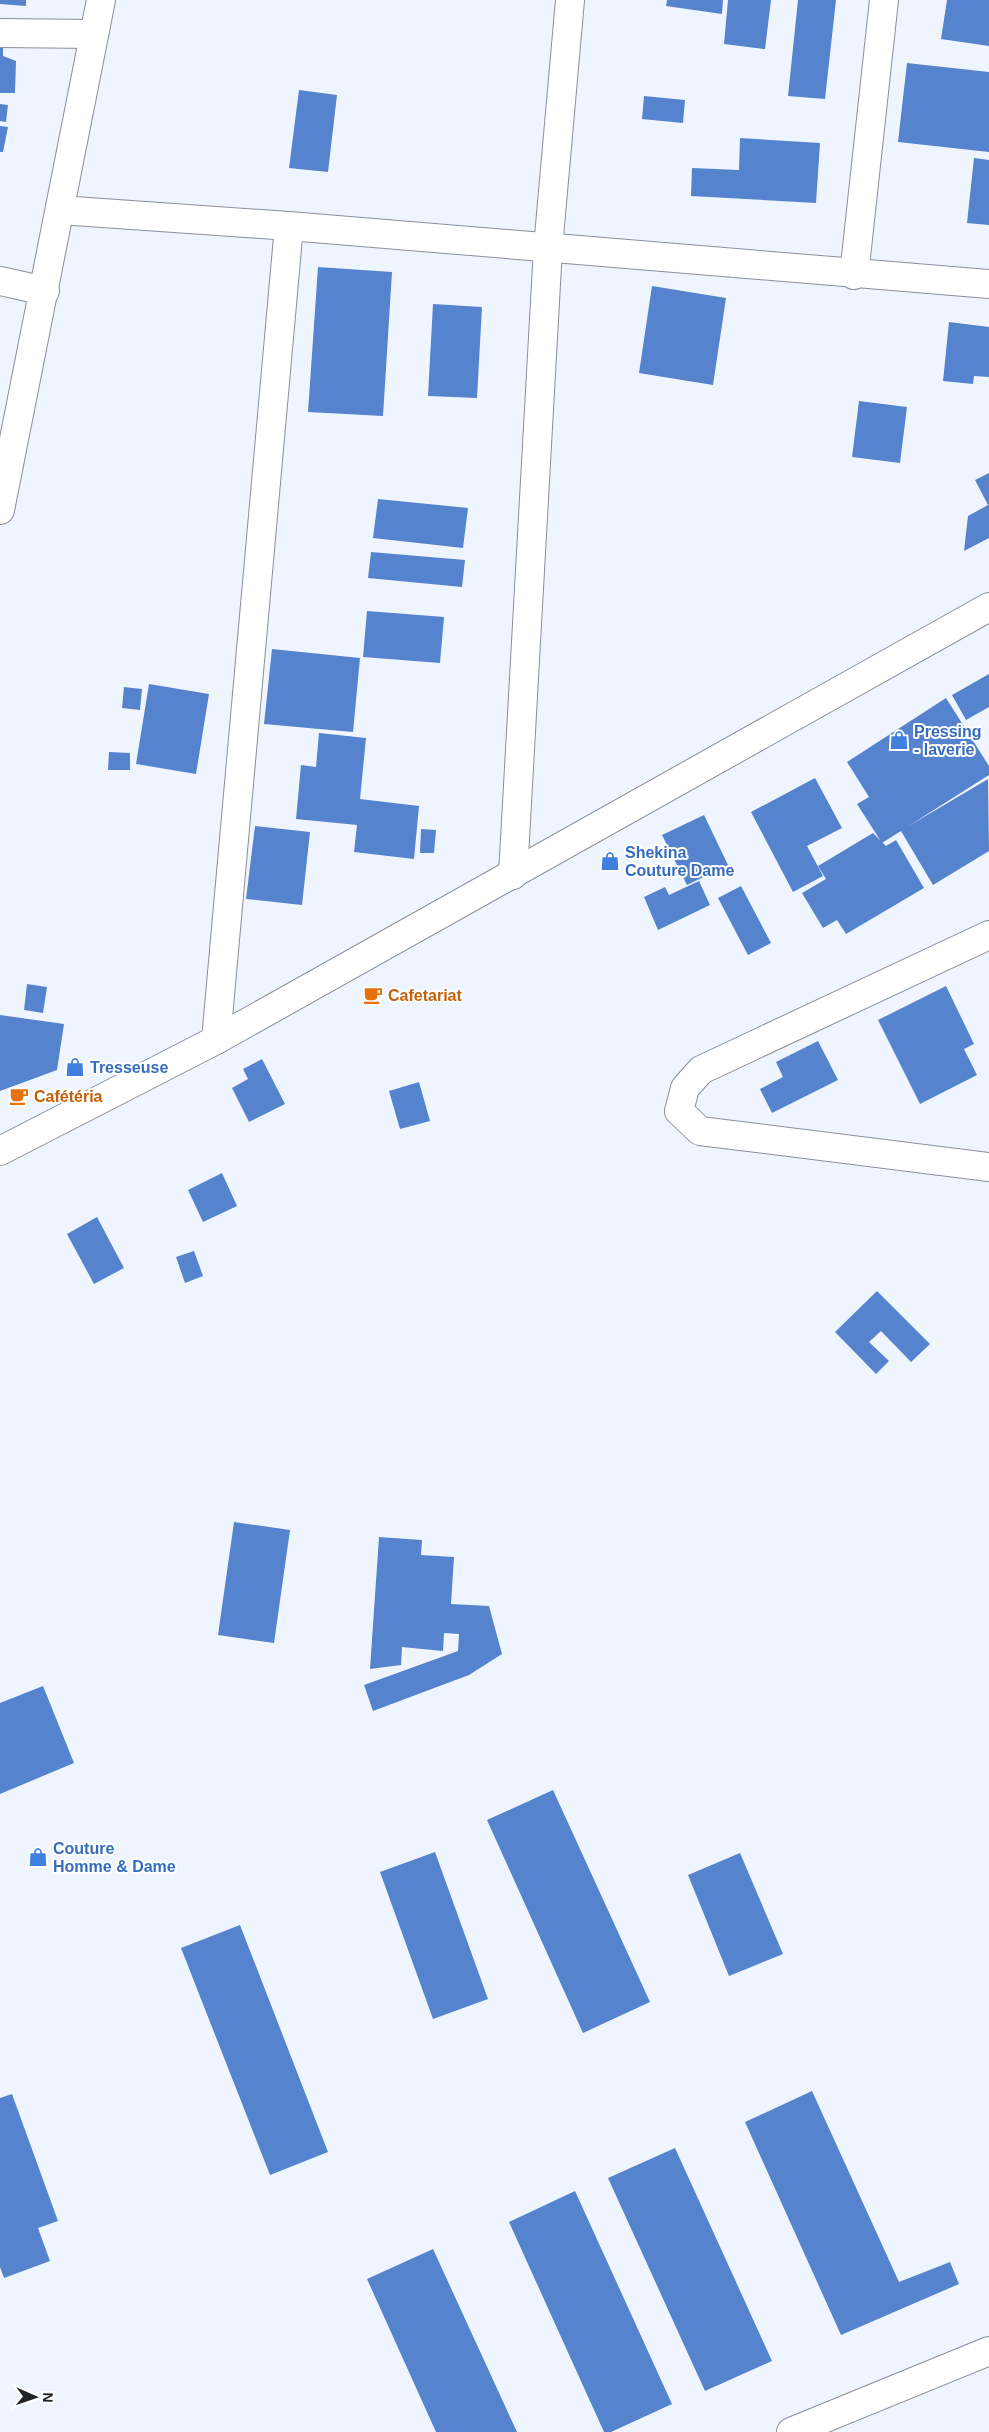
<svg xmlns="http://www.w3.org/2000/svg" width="989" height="2432" font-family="Arial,sans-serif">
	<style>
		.building { fill: #5583ce }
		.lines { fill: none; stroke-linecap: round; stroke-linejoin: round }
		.minor-casing { stroke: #898f98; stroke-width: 30 }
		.tertiary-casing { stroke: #898f98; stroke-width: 30 }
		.minor { stroke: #fff; stroke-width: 28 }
		.tertiary { stroke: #fff; stroke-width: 28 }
		.labels { text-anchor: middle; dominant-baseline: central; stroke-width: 4; stroke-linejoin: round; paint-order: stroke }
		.shop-label { font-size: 16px; font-weight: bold; fill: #366cbe; stroke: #fff; text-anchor: start }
		.food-label { font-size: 16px; font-weight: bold; fill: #c56008; stroke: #fff; text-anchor: start }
	</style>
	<rect width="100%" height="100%" fill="#eff5ff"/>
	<path class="building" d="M0 0H26V6L0 4Z
		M667 0H723L722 14 666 6Z
		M728 0H771L765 49 724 44Z
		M798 0H836L825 99 788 96Z
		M947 0H989V46L941 39Z
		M0 44H3V56L16 61 15 93H0Z
		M907 63 989 72V152L898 142Z
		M299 90 337 95 328 172 289 168Z
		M644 96 685 100 683 123 642 119Z
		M0 104 8 105 6 122 0 121Z
		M0 126 8 127 3 152H0Z
		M740 138 820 143 816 203 691 196 692 168 739 170Z
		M974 158 989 160V225L967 223Z
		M318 267 392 272 383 416 308 412Z
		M652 286 726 298 713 385 639 373Z
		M433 304 482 307 477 398 428 396Z
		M949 322 989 327V377L974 376 973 384 943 381Z
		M859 401 907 407 900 463 852 457Z
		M989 473V538L964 551 968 516 988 505 975 480Z
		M378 499 468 508 463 548 373 538Z
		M371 552 465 560 462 587 368 578Z
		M367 611 444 617 440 663 363 657Z
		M272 649 360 658 353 732 264 724Z
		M989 674V707L966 720 952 695Z
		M149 684 209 694 196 774 136 764Z
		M124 687 142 689 140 710 122 708Z
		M946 698 989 766V775L907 827 988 779 989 851 933 885 901 831 882 843 857 804 869 797 847 762Z
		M319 733 366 738 360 799 419 806 414 859 354 852 357 825 296 819 301 765 316 767Z
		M109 752 130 753V770H108Z
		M815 778 842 828 807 846 823 876 793 892 751 812Z
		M704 815 728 865 687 885 662 835Z
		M255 826 310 832 302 905 246 899Z
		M421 829 436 830 434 853H420Z
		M873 833 886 846 896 840 924 888 846 934 837 920 823 928 802 893 826 879 818 866Z
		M699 881 710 905 658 930 644 897 665 887 669 895Z
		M741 886 771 943 748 955 718 898Z
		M27 984 47 987 43 1013 24 1010Z
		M946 986 974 1044 964 1049 977 1075 920 1104 878 1020Z
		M0 1015 64 1024 57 1070 0 1091Z
		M818 1041 838 1080 772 1113 760 1089 783 1077 776 1062Z
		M262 1059 285 1104 249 1122 232 1088 248 1079 243 1069Z
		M419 1082 430 1121 400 1129 389 1091Z
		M222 1173 237 1206 203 1222 188 1190Z
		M97 1217 124 1268 94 1284 67 1234Z
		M194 1251 203 1276 185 1283 176 1257Z
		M877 1291 930 1344 911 1362 881 1331 869 1342 889 1361 876 1374 835 1332Z
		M234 1522 290 1530 274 1643 218 1635Z
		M379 1537 422 1540 421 1555 454 1557 451 1604 489 1606 502 1654 469 1675 373 1711 364 1685 458 1651 459 1634 444 1633 443 1651 402 1647 401 1665 370 1669Z
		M43 1686 74 1763 0 1794V1703Z
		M553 1790 650 2002 583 2033 487 1820Z
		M435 1852 488 1999 433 2019 380 1872Z
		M740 1853 783 1954 729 1976 688 1875Z
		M240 1925 328 2152 270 2175 181 1948Z
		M812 2091 899 2282 950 2262 959 2284 841 2335 745 2122Z
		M12 2094 58 2221 38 2228 50 2261 4 2278 0 2267V2098Z
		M675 2148 772 2361 705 2391 608 2178Z
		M575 2191 672 2404 611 2432H604L509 2222Z
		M433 2249 517 2432H436L367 2279Z"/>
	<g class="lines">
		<g class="minor-casing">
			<path id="minor" d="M0 33 94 34
				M60 210 289 226 989 284
				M854 275 884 0
				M0 281 45 291
				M513 875 548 248 570 0
				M989 935 701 1070 685 1088 679 1111 700 1131 989 1167
				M216 1040 289 226
				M791 2432 989 2351"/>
		</g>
		<g class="tertiary-casing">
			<path id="tertiary" d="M0 510 101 0
				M0 1151 216 1040 989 607"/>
		</g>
		<use href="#minor" class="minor"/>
		<use href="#tertiary" class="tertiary"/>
	</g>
	<defs>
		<g id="shop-bare" transform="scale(1.5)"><path d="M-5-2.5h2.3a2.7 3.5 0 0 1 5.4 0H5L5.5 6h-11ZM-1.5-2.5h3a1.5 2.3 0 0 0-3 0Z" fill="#3f7fe0" stroke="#fff" stroke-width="2.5" paint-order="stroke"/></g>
		<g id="cafe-bare" transform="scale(1.5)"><path d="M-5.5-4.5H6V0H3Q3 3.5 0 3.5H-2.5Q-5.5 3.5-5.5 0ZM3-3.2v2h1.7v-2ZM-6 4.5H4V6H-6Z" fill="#e8710a" stroke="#fff" stroke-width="2.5" paint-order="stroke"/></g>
	</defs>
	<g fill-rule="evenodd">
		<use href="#shop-bare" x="899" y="740"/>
		<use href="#shop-bare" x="610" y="861"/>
		<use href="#cafe-bare" x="373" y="995"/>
		<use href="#shop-bare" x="75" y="1067"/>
		<use href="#cafe-bare" x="19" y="1096"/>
		<use href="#shop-bare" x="38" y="1857"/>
	</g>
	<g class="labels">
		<g class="shop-label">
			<text x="914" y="731">Pressing<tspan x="914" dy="18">- laverie</tspan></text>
			<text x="625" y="852">Shekina<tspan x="625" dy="18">Couture Dame</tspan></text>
			<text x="90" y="1067">Tresseuse</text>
			<text x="53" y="1848">Couture<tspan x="53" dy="18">Homme &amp; Dame</tspan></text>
		</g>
		<g class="food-label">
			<text x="388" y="995">Cafetariat</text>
			<text x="34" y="1096">Cafétéria</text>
		</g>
	</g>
	<g transform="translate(35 2397) rotate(92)" stroke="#ffffff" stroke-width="4" paint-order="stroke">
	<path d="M0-4L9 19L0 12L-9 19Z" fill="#202326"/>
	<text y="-8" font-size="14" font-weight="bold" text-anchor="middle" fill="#202326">N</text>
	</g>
</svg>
